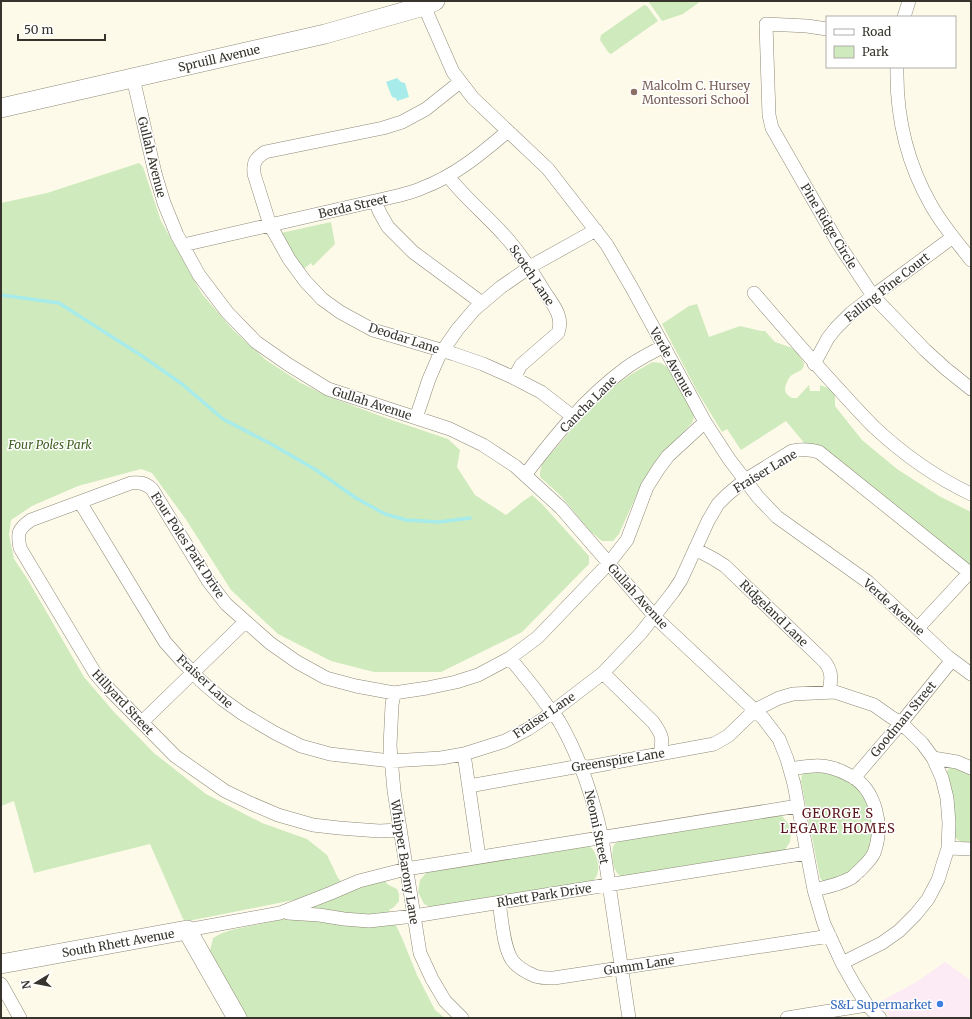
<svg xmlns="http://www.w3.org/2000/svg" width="972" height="1019" font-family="Merriweather,serif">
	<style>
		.commercial { fill: #fceaf4 }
		.green { fill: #cfeabc }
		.water { fill: #a7ebea }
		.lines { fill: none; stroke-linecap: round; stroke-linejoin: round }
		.stream { stroke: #a7ebea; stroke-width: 3.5 }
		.street-casing { stroke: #8e8977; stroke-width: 14 }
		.secondary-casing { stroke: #8e8977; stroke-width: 20 }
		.street { stroke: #fff; stroke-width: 13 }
		.secondary { stroke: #fff; stroke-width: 19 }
		.education-dot { fill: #8d6e63; stroke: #fff; stroke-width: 1.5 }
		.shop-dot { fill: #3f7fe0; stroke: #fff; stroke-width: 1.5 }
		.labels { text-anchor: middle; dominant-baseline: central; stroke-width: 3; stroke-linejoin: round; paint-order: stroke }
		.street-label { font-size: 12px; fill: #36342d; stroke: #fff }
		.education-label { font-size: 12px; fill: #785e54; stroke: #fff; text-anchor: start }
		.park-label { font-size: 12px; font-style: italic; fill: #406022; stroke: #fff }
		.shop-label { font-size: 12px; fill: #366cbe; stroke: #fff; text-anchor: end }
		.neighbourhood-label { font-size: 13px; letter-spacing: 1px; fill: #5b161b; stroke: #fff }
	</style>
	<rect width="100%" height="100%" fill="#fefaea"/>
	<path class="commercial" d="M945 962 970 980H971V1018H891L878 1003 918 981Z"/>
	<path class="green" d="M648 1H701L683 14 662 21Z
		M644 5 647 6 658 21 611 54 608 52 600 40 601 35Z
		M139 163 143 167 161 221 202 294 233 330 266 360 301 383 327 396 386 418 448 439 460 450 457 467 475 495 506 515 522 502 532 495 542 504 589 556V564L522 632 441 672H374L331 661 278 634 231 590 185 518 152 473 141 469 78 486 32 506 11 520 9 535 14 559 28 580 84 677 114 712 154 753 206 794 262 823 307 839 327 855 338 878 341 881 319 892 304 898 188 921 183 919 150 844 34 873 14 801 1 806V203L47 193Z
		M331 222 335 244 313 266 311 263 302 270 281 233Z
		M697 304 709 337 740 326 761 331H765L775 342 792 348 796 351 804 363C804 371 798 371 792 375 790 376 789 378 788 380 784 388 783 393 792 398H797L809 385 810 391H820V385L833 390 835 394V406L862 440 897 469 939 496 971 512V570L805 444 786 421 741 450 727 429 722 432 697 391 662 324 689 306Z
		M653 362 661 363 667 367 693 411 694 417 692 423 658 458 641 485 619 534 613 541H602L590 531 561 496 540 477V472L542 464C564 439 584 413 609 391 622 379 638 370 653 362Z
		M949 768H956L971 775V783L970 784 971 787V843C963 843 959 842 954 836L946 773Z
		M822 769 852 781 868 803 871 816 873 830 871 842 863 861 851 871 838 880 823 881 820 878 801 781 802 775 807 771Z
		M780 814 789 824 791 834 790 842 784 851 624 878C622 877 620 876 618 874 613 869 611 856 613 848 613 845 616 843 619 841Z
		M583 846C585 846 588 846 590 847 597 851 600 868 597 875 596 878 594 880 591 883L432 908 424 904 418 892 420 880 427 872Z
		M385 880 387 884 397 889 399 894V901L394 907 389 910 390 913 378 915 341 914 313 908 312 906 338 893Z
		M289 918 395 923 402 938 417 975 435 1010 445 1018H244L210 951 213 938 220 934 231 930Z"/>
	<path class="water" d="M397 78 401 82 405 83 409 97 397 101 396 98 392 97 386 82Z"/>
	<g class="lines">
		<path class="stream" d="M1 295 59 303 142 356 182 384 223 419 273 445 316 470 356 498 385 514 406 520 439 522 470 518"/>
		<g class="street-casing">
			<path id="street" d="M424 6 453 72 473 98 548 169 607 245 632 288 705 422 729 459 758 497 777 517 868 582 948 657 971 674
				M904 17 909 1
				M827 29 807 26 766 24 769 115 772 128 838 243 873 296 925 350 946 369 971 389
				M897 67C896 116 907 163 931 205 942 225 958 243 971 260
				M133 78 155 173 164 203 177 235 199 275 227 312 256 342 289 365 328 389 450 429 483 445 515 466 561 508 657 619 763 718 779 739 787 759 794 784 814 890 824 924 842 963 855 986 867 1005 880 1018
				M460 82 426 109 402 122 383 128 265 152C255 159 253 162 254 174L270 225 289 259 305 281 322 299 340 312 373 330 454 354 483 364 510 376 541 392 572 416
				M448 176C464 197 485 214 503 234 519 251 532 271 544 291 553 305 564 316 558 333L521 365 514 378
				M375 201 380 213 388 227 413 252 482 303
				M183 245 401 195C408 193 416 191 422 188 455 176 482 153 508 131
				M754 293C783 327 812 361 843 394 853 405 863 416 874 427 903 454 935 477 971 494
				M814 364 828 338 836 328 851 313 873 296 953 237
				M416 418 429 379 439 356 457 330 474 310 501 287 533 265 596 230
				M525 475C555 436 586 397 626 368 638 359 651 353 664 346
				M80 502 165 642 181 660 201 681 222 699 243 714 275 733 301 746 330 754 391 761 441 758 464 754 505 741 528 729 543 719 603 673 641 633 673 592 681 580 708 521 718 504 727 495 745 480 792 451C802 449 810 449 819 452L971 574
				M695 549 714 559 725 566 825 662C833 673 831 680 829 692
				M918 628 969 573
				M510 658C522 673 535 688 546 704 550 709 555 715 559 721 580 757 593 797 602 838L629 1018
				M603 673 653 722C663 736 663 738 660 754
				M394 693 392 705 390 746 394 791 420 953 432 979 445 1001 462 1018
				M142 722 245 622
				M464 754 479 857
				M933 758 957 762 971 768
				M790 769C798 768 806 766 814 766 825 765 839 769 849 775 876 788 884 826 874 853 871 860 864 866 858 872 855 874 853 878 849 879 838 885 826 887 814 890
				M854 778 901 723 952 660
				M469 786 580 766 589 767 714 744 728 736 755 710 779 698 793 694 835 692 874 705 891 717 901 723 922 743 933 758 942 778 947 798 949 823 948 848 938 880 928 899 916 914 899 931 882 943 842 963
				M400 830 379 831 339 828 313 825 278 815 250 803 225 791 175 756 107 687 95 673 20 548C17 533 18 529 31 520L131 483C140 482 145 483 152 489L209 582 226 604 270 643 297 662 326 678 356 686 394 693 427 688 456 682 478 675 510 658 538 637 609 563 627 540 647 487 659 468 668 456 705 422
				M948 848 971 849
				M499 903C502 919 503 946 512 960 517 967 528 973 535 976 540 978 548 978 554 978L830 936
				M288 913 319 915 344 919 369 921 414 916 807 853
				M187 930 280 913 331 893 359 881 406 869 798 806
				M1 984 20 1018
				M787 1018 867 1005"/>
		</g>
		<g class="secondary-casing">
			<path id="secondary" d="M1 108 325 34 424 6 435 1
				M1 964 187 930 237 1018"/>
		</g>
		<use href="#street" class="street"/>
		<use href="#secondary" class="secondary"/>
	</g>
	<circle class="education-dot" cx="634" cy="92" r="4"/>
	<circle class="shop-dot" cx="940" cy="1004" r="4"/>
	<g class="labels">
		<g class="street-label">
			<text transform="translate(219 58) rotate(-13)">Spruill Avenue</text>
			<text transform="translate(152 157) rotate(76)">Gullah Avenue</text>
			<text transform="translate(353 206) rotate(-13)">Berda Street</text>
			<text transform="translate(829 226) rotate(59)">Pine Ridge Circle</text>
			<text transform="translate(532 275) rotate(56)">Scotch Lane</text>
			<text transform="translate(887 287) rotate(-38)">Falling Pine Court</text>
			<text transform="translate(404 338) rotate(18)">Deodar Lane</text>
			<text transform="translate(672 362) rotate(61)">Verde Avenue</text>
			<text transform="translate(372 403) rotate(18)">Gullah Avenue</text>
			<text transform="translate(588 404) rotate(-45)">Cancha Lane</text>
			<text transform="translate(765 471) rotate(-31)">Fraiser Lane</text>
			<text transform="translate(188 545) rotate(57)">Four Poles Park Drive</text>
			<text transform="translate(638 596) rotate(48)">Gullah Avenue</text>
			<text transform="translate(894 607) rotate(42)">Verde Avenue</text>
			<text transform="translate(774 613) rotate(44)">Ridgeland Lane</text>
			<text transform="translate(205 681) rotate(43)">Fraiser Lane</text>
			<text transform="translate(123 702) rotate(47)">Hillyard Street</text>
			<text transform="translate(544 715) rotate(-34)">Fraiser Lane</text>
			<text transform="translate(903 719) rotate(-50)">Goodman Street</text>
			<text transform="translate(618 760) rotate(-9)">Greenspire Lane</text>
			<text transform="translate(597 827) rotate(78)">Neomi Street</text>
			<text transform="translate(405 862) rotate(81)">Whipper Barony Lane</text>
			<text transform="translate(544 895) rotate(-9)">Rhett Park Drive</text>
			<text transform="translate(118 943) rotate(-10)">South Rhett Avenue</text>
			<text transform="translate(639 965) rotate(-9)">Gumm Lane</text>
		</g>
		<g class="education-label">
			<text x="642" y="85">Malcolm C. Hursey<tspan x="642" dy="14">Montessori School</tspan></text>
		</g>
		<g class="park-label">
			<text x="50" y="444">Four Poles Park</text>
		</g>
		<g class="shop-label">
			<text x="932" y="1004">S&amp;L Supermarket</text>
		</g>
		<g class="neighbourhood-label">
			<text x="838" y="813">GEORGE S<tspan x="838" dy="15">LEGARE HOMES</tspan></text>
		</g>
	</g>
	<rect width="972" height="1019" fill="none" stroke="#36342d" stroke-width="4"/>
	<rect x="826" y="16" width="130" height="52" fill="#ffffff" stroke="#afaeab"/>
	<rect x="834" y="29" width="20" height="6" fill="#ffffff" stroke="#afaeab"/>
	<text x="862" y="36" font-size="12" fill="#36342d">Road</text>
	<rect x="834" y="46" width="20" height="12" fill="#cfeabc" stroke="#afaeab"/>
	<text x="862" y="56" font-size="12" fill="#36342d">Park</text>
	<g transform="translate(36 983) rotate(260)" stroke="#ffffff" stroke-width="3" paint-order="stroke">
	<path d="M0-3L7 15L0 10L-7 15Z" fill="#36342d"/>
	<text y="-6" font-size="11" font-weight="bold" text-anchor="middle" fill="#36342d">N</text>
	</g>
	<path d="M18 34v6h87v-6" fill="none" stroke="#36342d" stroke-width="2"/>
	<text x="24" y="34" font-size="12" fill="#36342d" stroke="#ffffff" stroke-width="3" paint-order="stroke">50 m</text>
</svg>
